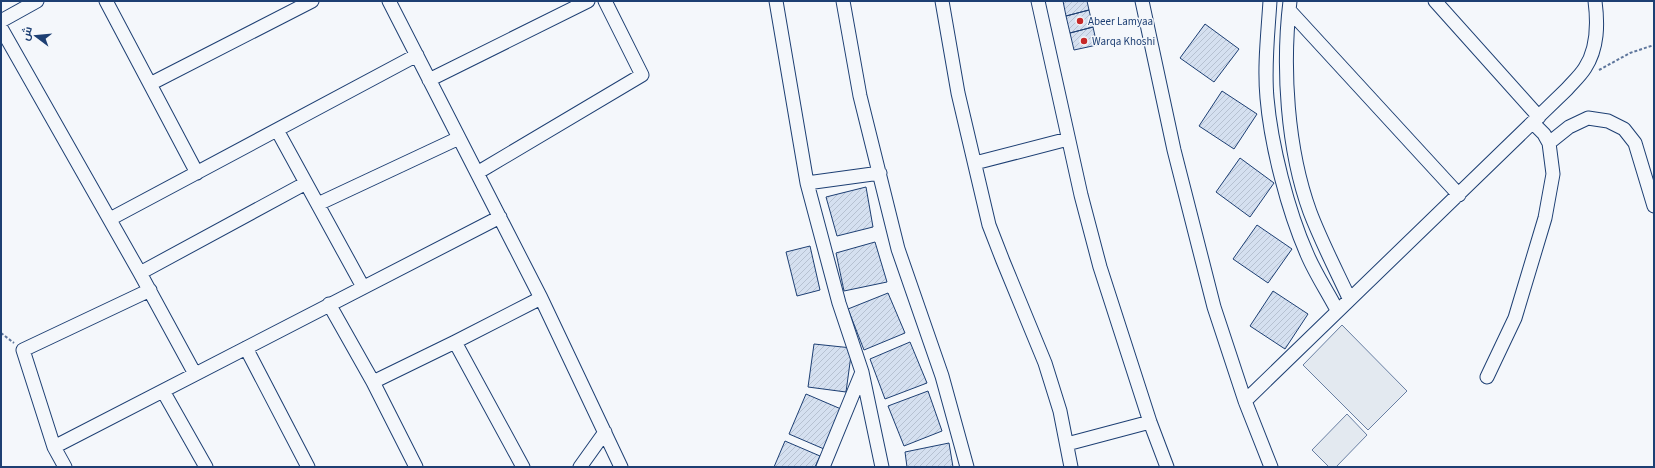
<svg xmlns="http://www.w3.org/2000/svg" width="1655" height="468" font-family="'Source Sans 3',Cairo,sans-serif">
	<style>
		.green { fill: #e3e9f0; stroke: #687fa3 }
		.building { fill: url(#building-hatch); stroke: #1d3f73 }
		.lines { fill: none; stroke-linecap: round; stroke-linejoin: round }
		.minor-casing { stroke: #1d3f73; stroke-width: 15 }
		.path { stroke: #5e769c; stroke-width: 2; stroke-dasharray: 3 2; stroke-linecap: butt }
		.minor { stroke: #f4f7fb; stroke-width: 13 }
		.poi-dot { fill: #c62828; stroke: #f4f7fb; stroke-width: 1.5 }
		.labels { text-anchor: middle; dominant-baseline: central; stroke-width: 3; stroke-linejoin: round; paint-order: stroke }
		.poi-label { font-size: 11px; fill: #1d3f73; stroke: #f4f7fb; text-anchor: start }
	</style>
	<defs>
		<pattern id="building-hatch" width="6" height="6" patternUnits="userSpaceOnUse"><rect width="6" height="6" fill="#d5e0f0"/><path d="M-1 1l2-2M0 6l6-6M5 7l2-2" fill="none" stroke="#b6c1d1"/></pattern>
	</defs>
	<rect width="100%" height="100%" fill="#f4f7fb"/>
	<path class="green" d="M1342 325 1407 391 1368 430 1303 365Z
		M1347 414 1367 435 1336 467H1329L1312 450Z"/>
	<path class="building" d="M1063 1H1087L1089 10 1066 16Z
		M1089 10 1093 27 1070 33 1066 16Z
		M1205 24 1239 49 1214 82 1180 58Z
		M1093 27 1097 45 1074 50 1070 33Z
		M1222 91 1257 114 1234 149 1199 126Z
		M1240 158 1274 183 1250 217 1216 192Z
		M866 187 873 227 837 236 826 197Z
		M1257 225 1292 249 1268 283 1233 259Z
		M875 242 887 282 844 291 836 253Z
		M810 246 820 290 797 296 786 252Z
		M1273 291 1308 314 1285 349 1250 326Z
		M888 293 905 333 864 350 848 309Z
		M910 342 927 383 885 399 870 359Z
		M814 344 852 348 846 392 808 387Z
		M928 391 942 431 904 446 888 406Z
		M806 394 841 409 824 449 789 434Z
		M785 441 820 456 815 467H774Z
		M949 443 953 467H907L905 452Z"/>
	<g class="lines">
		<g class="minor-casing">
			<path id="minor" d="M106 1 197 173
				M389 1 541 298 621 467
				M776 1 807 183 839 303 862 372 882 467
				M843 1 860 96 898 249 942 376 967 467
				M942 1 958 93 989 225 1003 261 1045 363 1060 411 1071 467
				M1038 1 1081 195 1100 267 1150 422 1167 467
				M1142 1 1174 150 1214 307 1245 401 1271 467
				M1270 1C1268 33 1264 66 1267 98 1271 145 1288 211 1307 254 1315 273 1327 291 1337 310
				M1290 1C1282 67 1287 149 1310 212 1321 241 1336 270 1349 298
				M1435 1 1539 117
				M1289 10 1459 195
				M1 21 37 1
				M1 28 140 273 195 374
				M429 80 588 1
				M150 84 312 1
				M277 130 363 287
				M1549 143 1569 127 1588 118 1608 121 1624 129 1635 143 1654 206
				M975 163 1068 139
				M477 173 642 75 605 1
				M807 183 880 173
				M318 204 459 138
				M110 219 417 55
				M140 273 306 183
				M329 304 373 382 416 467
				M455 342 523 467
				M246 348 308 467
				M1487 377 1515 318 1545 218 1553 174 1549 143 1544 134 1533 123
				M373 382 455 342 541 298
				M163 391 206 467
				M1245 401 1567 89C1573 82 1580 76 1585 68 1598 48 1598 24 1595 1
				M1067 444 1150 422
				M54 447 500 217
				M65 467 54 447 23 350 150 290
				M580 467 605 432
				M823 467 862 372"/>
		</g>
		<path class="path" d="M1599 70 1630 53 1654 45
			M1 333 14 343"/>
		<use href="#minor" class="minor"/>
	</g>
	<g class="poi-dot">
		<circle cx="1080" cy="21" r="4"/>
		<circle cx="1084" cy="41" r="4"/>
	</g>
	<g class="labels">
		<g class="poi-label">
			<text x="1088" y="21">Abeer Lamyaa</text>
			<text x="1092" y="41">Warqa Khoshi</text>
		</g>
	</g>
	<rect width="1655" height="468" fill="none" stroke="#1d3f73" stroke-width="4"/>
	<g transform="translate(36 36) rotate(286)" stroke="#f4f7fb" stroke-width="3" paint-order="stroke">
	<path d="M0-3L7 15L0 10L-7 15Z" fill="#1d3f73"/>
	<text y="-6" font-size="11" font-weight="bold" text-anchor="middle" fill="#1d3f73">ش</text>
	</g>
</svg>
